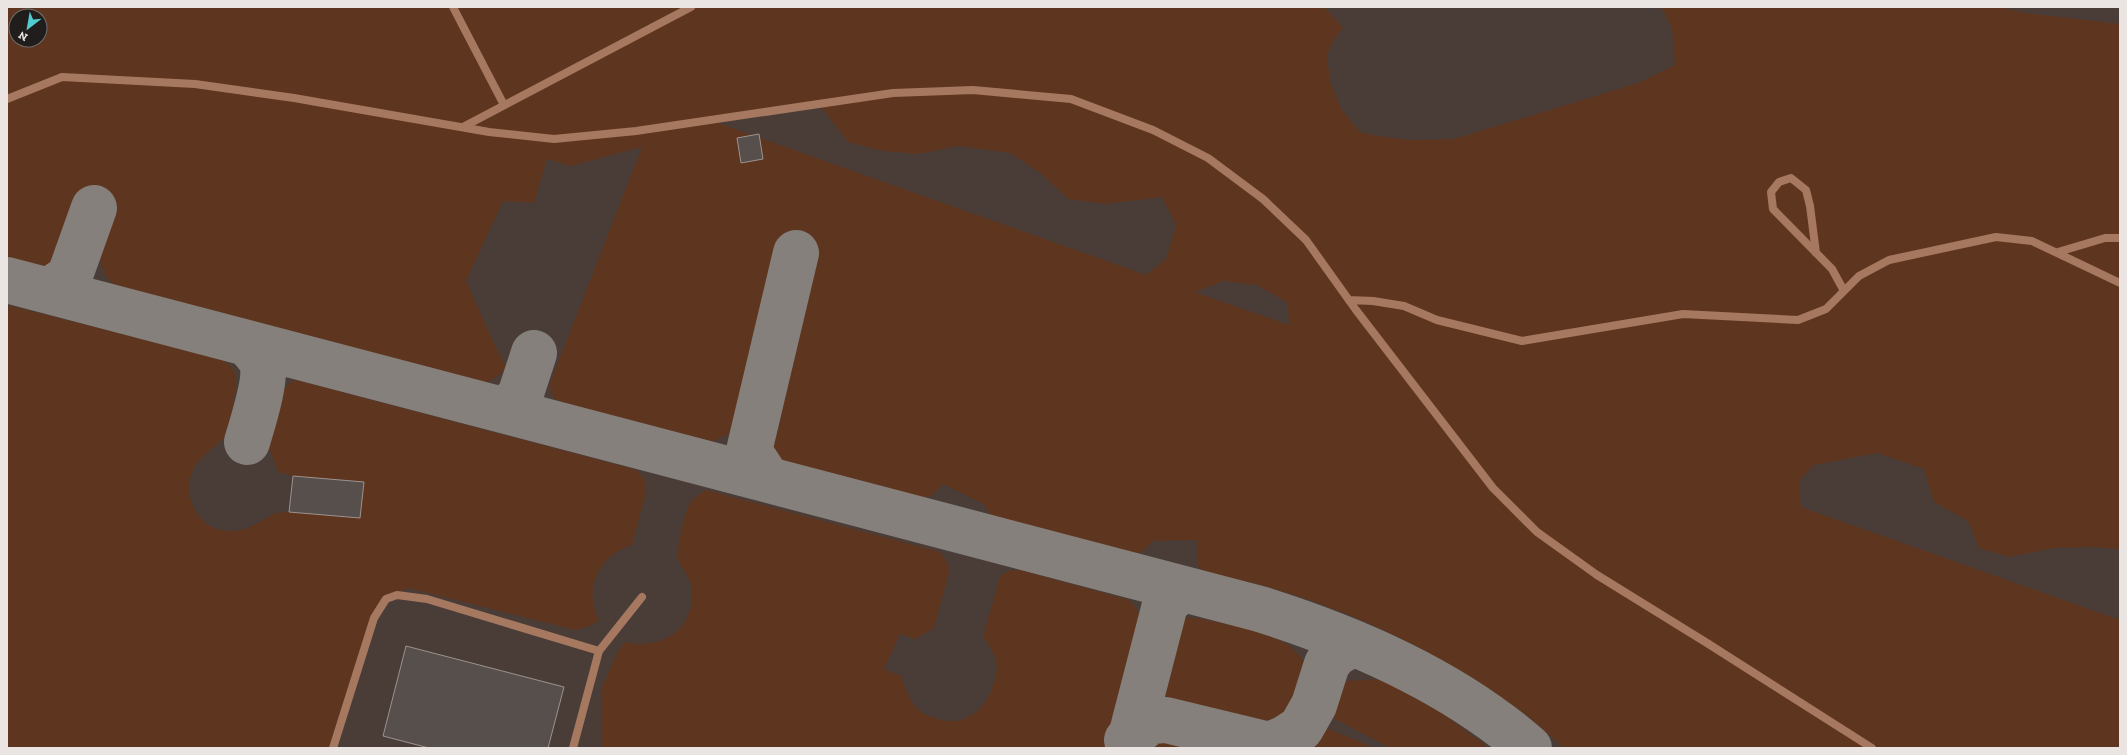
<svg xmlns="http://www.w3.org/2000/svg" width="2127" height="755" font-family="'Zilla Slab',serif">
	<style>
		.built { fill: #4a3d38; fill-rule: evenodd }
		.green { fill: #5e361f; fill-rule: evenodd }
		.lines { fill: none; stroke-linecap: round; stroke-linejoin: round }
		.taxiway { stroke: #86807c; stroke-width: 46 }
		.building { fill: #574f4c; stroke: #9c938f }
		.lane { stroke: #a77860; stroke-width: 8 }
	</style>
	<rect width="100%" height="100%" fill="#3c3531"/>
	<path class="built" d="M7 7H2120V748H7ZM16 16H40V40H16Z"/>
	<path class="green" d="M7 7H1324L1343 27 1333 41 1327 56 1330 81 1341 109 1360 132 1378 136 1409 140 1454 139 1638 83 1675 65 1672 28 1661 7H2000L2025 13 2120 24V549L2093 547 2054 548 2009 557 1979 548 1968 521 1934 502 1924 469 1877 453 1814 465 1799 481 1801 507 2120 620V748H1564C1549 735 1534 720 1518 709 1443 656 1360 613 1271 588 1249 581 1226 577 1203 571L1197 565 1198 540 1153 541 1142 552 1132 554 998 519 991 515 984 504 943 484 930 497 916 496 783 461C773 455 769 449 769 437L810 272 728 434 714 441 705 443 562 404 553 397 549 386 642 147 571 166 547 159 534 203 503 201 466 281 496 348 504 362 506 370 488 382 478 383 115 285C106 278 102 272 101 262L68 224 55 262 44 267 7 258ZM16 16H40V40H16ZM819 104 848 142 883 151 918 154 958 146 1010 153 1042 174 1068 199 1105 204 1162 197 1176 225 1166 259 1146 275 710 120ZM1223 281 1257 285 1288 303 1289 325 1195 292Z
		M7 305 222 359C228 364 235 369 236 378 237 387 229 430 224 437 215 449 199 455 193 470 181 498 199 531 230 531 249 531 256 523 272 515 276 512 284 512 289 512L293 476 278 472 269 448 282 393 288 384 296 380 637 470 645 480 646 493 632 545C598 556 583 589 599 621L585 628 575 630 408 588 386 599 374 618 333 748H7Z
		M706 490 940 552 948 563 949 573 934 628 915 639 900 634 884 669 901 676C905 687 908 697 915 706 919 712 926 715 933 717 959 729 983 714 992 688 995 680 998 670 996 661 994 652 988 644 983 637L1000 576 1010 570H1020L1129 600C1139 611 1144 619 1147 633L1115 748H601V689L617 653 625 642C660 650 693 631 692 593 692 576 682 571 678 559 676 550 685 511 690 503 695 497 700 494 706 490Z
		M1184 617C1209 619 1272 632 1291 647 1299 653 1309 668 1311 677 1312 683 1309 693 1308 698 1306 708 1297 724 1288 727 1270 733 1246 720 1228 716 1210 712 1190 712 1172 707 1166 700 1160 692 1156 684 1146 660 1162 626 1184 617Z
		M1383 679 1442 713 1489 748H1390L1324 713 1332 689 1342 681Z
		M1317 724 1370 746 1369 748H1298Z
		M1160 738 1198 748H1139Z"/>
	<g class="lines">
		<path class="taxiway" d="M7 280 1260 609C1355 639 1452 681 1529 748
			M60 283 69 278 94 208
			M511 404 519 399 534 353
			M247 442C252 425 267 379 262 363 259 355 253 350 247 343
			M762 471 749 451 796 253
			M1127 740 1150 721 1166 720 1269 745 1286 738 1301 728 1314 705 1327 664 1335 654 1347 647
			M1128 748 1166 601 1174 596"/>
	</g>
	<path class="building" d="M759 134 763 159 741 163 737 138Z
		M293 476 364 482 360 518 289 512Z
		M406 646 564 687 548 748H429L383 736Z"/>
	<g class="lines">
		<path class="lane" d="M453 7 504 105
			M7 99 62 77 195 84 294 98 489 132 554 139 636 131 893 93 973 90 1071 99 1153 130 1208 158 1263 199 1306 240 1356 310 1493 488 1537 532 1597 575 1707 643 1872 748
			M463 127 691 7
			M2058 252 2105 238H2120
			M1816 253 1810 206 1806 190 1791 178 1779 182 1771 192 1773 209 1832 269 1844 291
			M1349 300 1373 301 1404 306 1437 320 1522 341 1683 314 1798 320 1826 309 1859 276 1889 260 1996 237 2032 241 2120 283
			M333 748 374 618 386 599 397 595 427 599 599 651 642 597
			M573 748 599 651"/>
	</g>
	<rect width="2127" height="755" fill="none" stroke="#eae5e3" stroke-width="16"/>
	<g transform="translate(28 28) rotate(211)"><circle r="19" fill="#201d1c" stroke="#716d6c"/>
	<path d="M0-3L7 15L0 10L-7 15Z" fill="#51ccd1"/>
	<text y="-6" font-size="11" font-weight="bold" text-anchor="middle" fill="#eae5e3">N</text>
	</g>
</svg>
